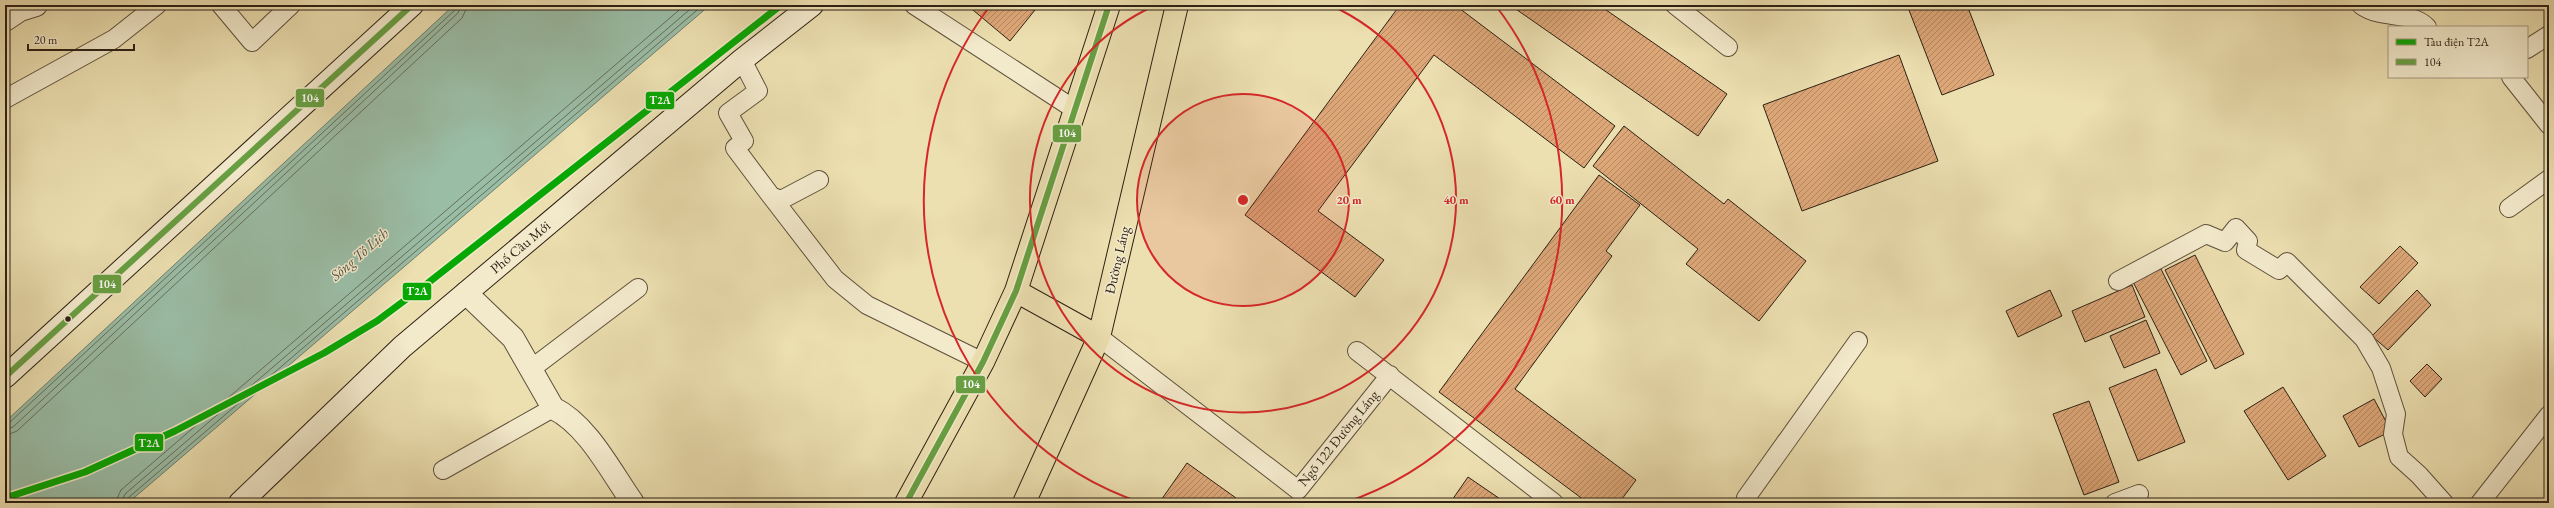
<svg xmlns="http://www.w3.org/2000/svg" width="2554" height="508" font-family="'EB Garamond',serif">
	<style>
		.water { fill: #9abda6; stroke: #6e7e6c }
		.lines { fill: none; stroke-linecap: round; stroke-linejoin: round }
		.shore { stroke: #646e5d; stroke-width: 1 }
		.building { fill: url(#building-hatch); stroke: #2d2014 }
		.service-casing { stroke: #5d503b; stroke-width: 20 }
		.minor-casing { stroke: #5d503b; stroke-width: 24 }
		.secondary-casing { stroke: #2d2014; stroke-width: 24 }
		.primary-casing { stroke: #2d2014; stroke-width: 24 }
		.service { stroke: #f3eacc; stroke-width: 18 }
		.minor { stroke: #f3eacc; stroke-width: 22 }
		.secondary { stroke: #f3eacc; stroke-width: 22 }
		.primary { stroke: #ecdfb0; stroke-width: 22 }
		.bus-1-casing { stroke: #f3eacc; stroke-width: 9 }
		.bus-1 { stroke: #67a042; stroke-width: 6 }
		.metro-1-casing { stroke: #f3eacc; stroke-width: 10 }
		.metro-1 { stroke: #07a803; stroke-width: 7 }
		.ring { fill: none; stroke: #d62828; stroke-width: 2 }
		.bus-dot { fill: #2d2014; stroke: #f3eacc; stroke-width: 1.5 }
		.labels { text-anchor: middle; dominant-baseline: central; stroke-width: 3; stroke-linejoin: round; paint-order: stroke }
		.street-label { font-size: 14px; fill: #2d2014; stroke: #f3eacc }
		.water-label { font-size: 15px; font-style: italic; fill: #4e4f40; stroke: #f3eacc }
		.centre { fill: #d62828; stroke: #f3eacc; stroke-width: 2 }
		.ring-label { font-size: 12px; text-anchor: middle; font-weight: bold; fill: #d62828; stroke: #f3eacc; stroke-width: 3; stroke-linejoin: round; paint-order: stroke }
		.line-badge { stroke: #f3eacc; stroke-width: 1.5 }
		.badge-label { font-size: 11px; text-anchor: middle; font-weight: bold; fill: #fff }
	</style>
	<defs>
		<pattern id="building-hatch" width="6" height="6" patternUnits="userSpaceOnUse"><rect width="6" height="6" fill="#dda778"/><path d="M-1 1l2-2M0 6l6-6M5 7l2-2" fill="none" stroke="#b48861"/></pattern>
	</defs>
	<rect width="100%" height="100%" fill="#ecdfb0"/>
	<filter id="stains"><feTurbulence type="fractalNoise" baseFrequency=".005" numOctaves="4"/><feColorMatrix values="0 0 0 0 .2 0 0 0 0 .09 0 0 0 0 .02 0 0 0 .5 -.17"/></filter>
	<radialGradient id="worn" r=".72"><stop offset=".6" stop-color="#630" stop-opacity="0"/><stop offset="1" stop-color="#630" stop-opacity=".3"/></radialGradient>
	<path class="water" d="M454 5H710L128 503H5V422Z"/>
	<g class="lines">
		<path class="shore" d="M5 425 9 423 455 10 456 5
			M5 430 13 427 458 13 461 5
			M5 436 17 431 462 18 468 5
			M115 503 121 490 685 5
			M121 503 125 494 695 5
			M126 503 128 498 703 5"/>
	</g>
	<path class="building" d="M967 5H1039L1010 41Z
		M1400 5H1455L1615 126 1584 168 1434 55 1318 211 1384 260 1355 297 1245 215Z
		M1510 5H1599L1727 94 1698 136Z
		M1907 5H1967L1994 75 1942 95Z
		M1899 55 1938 161 1802 211 1763 105Z
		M1624 126 1724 204 1728 199 1806 261 1759 321 1686 264 1698 249 1593 166Z
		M1599 175 1640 205 1606 251 1612 256 1515 389 1636 480 1619 503H1588L1439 392Z
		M2400 246 2418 263 2379 304 2360 287Z
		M2195 255 2244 354 2215 369 2165 270Z
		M2160 267 2207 361 2181 375 2132 280Z
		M2132 285 2145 317 2085 342 2072 311Z
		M2050 290 2062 316 2018 337 2006 311Z
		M2417 290 2431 305 2388 350 2372 336Z
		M2146 320 2160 353 2124 368 2110 336Z
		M2427 364 2442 379 2425 397 2410 381Z
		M2156 369 2185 442 2138 461 2109 388Z
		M2283 387 2326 456 2288 480 2244 411Z
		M2374 399 2391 431 2359 447 2343 416Z
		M2089 401 2119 482 2084 495 2053 414Z
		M1187 463 1243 503H1159Z
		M1468 477 1506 503H1450Z
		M2549 495V503H2544Z
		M2382 499 2385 503H2377Z"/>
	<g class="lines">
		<g class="service-casing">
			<path id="service" d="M221 5 252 42 291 5
				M914 5 1074 109
				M1675 5 1728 47
				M2361 5C2384 21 2410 10 2427 27
				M2527 49 2549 35
				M742 60 758 91 728 113 744 141 735 148 771 196 781 200 819 180
				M2511 77 2549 125
				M5 99 114 39 157 5
				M771 196 835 279 867 305 983 362
				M2509 208 2549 179
				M2118 281 2206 234 2225 242 2236 228 2248 241 2246 250 2279 270 2287 262 2364 339 2381 368 2396 414 2393 434 2399 457 2419 475 2444 503
				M1099 337 1298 490 1390 375
				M1357 351 1554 503
				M531 369 638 288
				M443 470 553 408
				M1749 503 1746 498 1858 341
				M2115 503 2139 494
				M2480 503 2549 415"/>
		</g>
		<g class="minor-casing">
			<path id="minor" d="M5 20 20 10 36 5
				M466 293 513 338 553 408C588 425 611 472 633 503"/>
		</g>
		<g class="secondary-casing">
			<path id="secondary" d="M5 377 412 5
				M240 503 402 347 742 60 812 5"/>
		</g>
		<g class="primary-casing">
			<path id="primary" d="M1016 291 1099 337
				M906 503 983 362 1016 291 1109 5
				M1024 503 1099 337 1177 5"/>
		</g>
		<use href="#service" class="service"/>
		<use href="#minor" class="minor"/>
		<use href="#secondary" class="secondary"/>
		<use href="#primary" class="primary"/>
		<g class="bus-1-casing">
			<path id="bus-1" d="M5 377 412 5
				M906 503 983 362 1016 291 1109 5"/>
		</g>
		<use href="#bus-1" class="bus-1"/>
		<g class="metro-1-casing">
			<path id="metro-1" d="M5 498 85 472 175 431 324 353 377 321 428 283 781 5"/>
		</g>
		<use href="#metro-1" class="metro-1"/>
	</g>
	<circle cx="1243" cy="200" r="106" fill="#d62828" fill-opacity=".12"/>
	<g class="ring">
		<circle cx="1243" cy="200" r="106"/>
		<path d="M1330 5A213 213 0 1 1 1156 5"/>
		<path d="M1142 503A319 319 0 0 1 990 6M1496 6A319 319 0 0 1 1344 503"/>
	</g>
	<circle class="bus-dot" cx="68" cy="319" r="3.5"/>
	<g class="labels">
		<g class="street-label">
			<text transform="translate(520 247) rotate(-40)">Phố Cầu Mới</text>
			<text transform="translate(1117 260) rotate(-77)">Đường Láng</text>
			<text transform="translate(1338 438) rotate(-51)">Ngõ 122 Đường Láng</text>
		</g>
		<g class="water-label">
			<text transform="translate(359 254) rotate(-41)">Sông Tô Lịch</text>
		</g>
	</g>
	<circle cx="1243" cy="200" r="6" class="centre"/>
	<g class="ring-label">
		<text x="1349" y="204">20 m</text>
		<text x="1456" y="204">40 m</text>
		<text x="1562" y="204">60 m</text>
	</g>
	<g class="line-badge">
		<rect x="295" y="88" width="30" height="20" rx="4" fill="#67a042"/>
		<rect x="645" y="91" width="30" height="19" rx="4" fill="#07a803"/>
		<rect x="1052" y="124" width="30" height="19" rx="4" fill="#67a042"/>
		<rect x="92" y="274" width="30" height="20" rx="4" fill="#67a042"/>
		<rect x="402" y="282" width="30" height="19" rx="4" fill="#07a803"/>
		<rect x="955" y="375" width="31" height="19" rx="4" fill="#67a042"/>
		<rect x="134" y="433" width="30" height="19" rx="4" fill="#07a803"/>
	</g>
	<g class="badge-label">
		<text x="310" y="102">104</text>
		<text x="660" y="104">T2A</text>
		<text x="1067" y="137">104</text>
		<text x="107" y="288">104</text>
		<text x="417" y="295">T2A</text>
		<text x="971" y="388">104</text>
		<text x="149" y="447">T2A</text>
	</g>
	<rect width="2554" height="508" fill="none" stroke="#ecdfb0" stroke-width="20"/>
	<rect x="6" y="6" width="2542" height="496" fill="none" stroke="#2d2014" stroke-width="2"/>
	<rect x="10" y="10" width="2534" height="488" fill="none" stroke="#2d2014"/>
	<rect x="2388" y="26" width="140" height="52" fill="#f3eacc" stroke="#a49982"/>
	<rect x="2396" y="39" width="20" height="6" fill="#07a803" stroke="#a49982"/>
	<text x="2424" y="46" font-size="12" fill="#2d2014">Tàu điện T2A</text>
	<rect x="2396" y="59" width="20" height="6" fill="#67a042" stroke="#a49982"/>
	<text x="2424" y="66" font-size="12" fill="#2d2014">104</text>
	<path d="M28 44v6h106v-6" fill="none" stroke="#2d2014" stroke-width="2"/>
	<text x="34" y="44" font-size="12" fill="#2d2014" stroke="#f3eacc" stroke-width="3" paint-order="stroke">20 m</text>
	<rect width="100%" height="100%" filter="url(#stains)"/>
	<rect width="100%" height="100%" fill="url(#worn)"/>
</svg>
